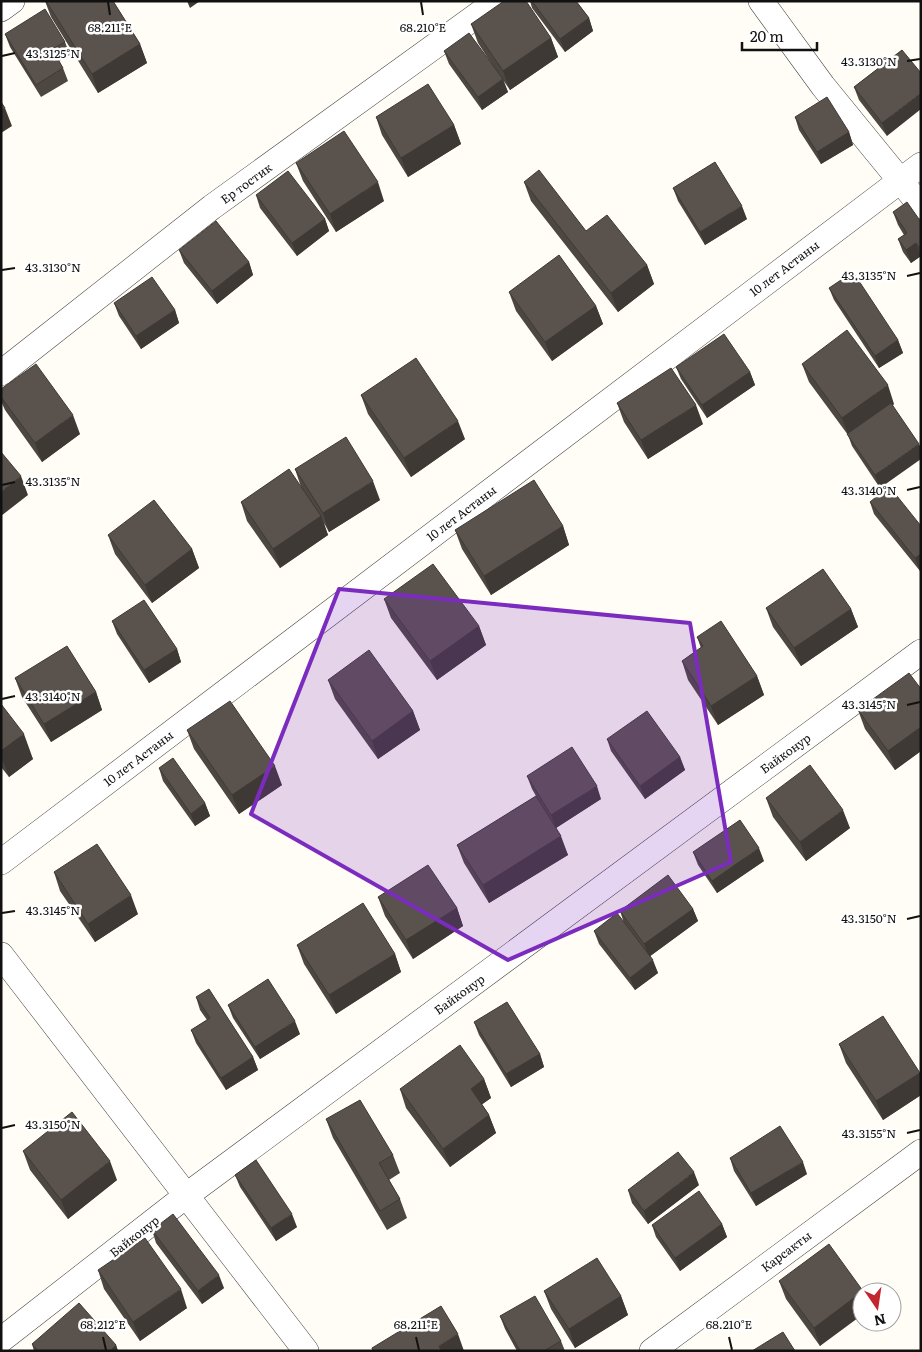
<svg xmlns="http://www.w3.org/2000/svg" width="922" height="1352" font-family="Literata,serif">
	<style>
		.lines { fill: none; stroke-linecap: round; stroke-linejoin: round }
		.minor-casing { stroke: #444; stroke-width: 26 }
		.minor { stroke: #fff; stroke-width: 25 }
		.wall { fill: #4d4742 }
		.shaded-wall { fill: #3f3936 }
		.building { fill: #5a524d; stroke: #3f3936 }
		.marked { fill: #7b2cbf; fill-opacity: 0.2; stroke: #7b2cbf; stroke-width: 4; stroke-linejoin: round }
		.ticks { fill: none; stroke: #111; stroke-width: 2 }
		.labels { text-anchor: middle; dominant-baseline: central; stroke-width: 5; stroke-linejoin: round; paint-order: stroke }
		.street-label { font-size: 12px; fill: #111; stroke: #fff }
		.ticks-label { font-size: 12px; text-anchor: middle; fill: #111; stroke: #fff; stroke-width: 5; stroke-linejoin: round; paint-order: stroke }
	</style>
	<rect width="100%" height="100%" fill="#fffdf5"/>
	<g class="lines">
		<g class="minor-casing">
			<path id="minor" d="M761 1 823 86 921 206
				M1 9 12 1
				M1 373 212 207 497 1
				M1 862 921 165
				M1 955 306 1351
				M1 1340 187 1195 921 652
				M652 1351 921 1152"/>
		</g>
		<use href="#minor" class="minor"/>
	</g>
	<path class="wall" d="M45 1H113L140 44 147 63 98 93 51 17Z
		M530 1H576L589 18 593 31 565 52 532 8Z
		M471 24 551 38 558 57 510 90 503 80 508 92 482 110 449 64 444 51 493 66 478 43Z
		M5 34 65 42 70 55 59 61 63 68 68 81 41 97 10 47Z
		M902 50 887 136 859 100 854 87Z
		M376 117 454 125 461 144 408 177 382 135Z
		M795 117 849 132 853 145 821 164 799 130Z
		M296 163 384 201 336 232 303 181Z
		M524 182 586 231 647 265 654 284 618 312 531 201Z
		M673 188 747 219 705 245 678 201Z
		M256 195 325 219 329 231 297 256 260 208Z
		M893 212 921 222V256L911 263 903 252 898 239 904 235 898 225Z
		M179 250 249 262 253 275 217 304 184 263Z
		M829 288 898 340 903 353 879 368 834 300Z
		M509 292 596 306 603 324 552 361 516 311Z
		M114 303 175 310 179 323 141 349 119 316Z
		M802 364 894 404 893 405 880 488 852 446 848 435 809 382Z
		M676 367 750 372 755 385 707 418 681 379Z
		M1 389 80 434 42 462 5 410 1 401Z
		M361 395 465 439 411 477 368 414Z
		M617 403 703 424 648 459 624 422Z
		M295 469 380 500 329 532 324 523 328 535 280 568 247 521 241 502 301 487Z
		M870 502 921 526 920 571 874 514Z
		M563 526 569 545 491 595 462 549 455 530Z
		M108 535 192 549 199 568 152 603 115 554Z
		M384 599 479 626 486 645 437 680 391 618Z
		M766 608 851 609 858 627 801 666 773 627Z
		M112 621 177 649 181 662 149 683 117 634Z
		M697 637 757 676 764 695 718 725 688 680 682 661 701 648Z
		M15 678 96 692 102 710 51 742 22 697Z
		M328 680 413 711 420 730 378 759 335 699Z
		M921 689V751L895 770 865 729 858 710Z
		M1 704 33 759 9 777 1 767Z
		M187 730 282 785 239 814 194 749Z
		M607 739 680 757 685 770 645 799 611 751Z
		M159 768 205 803 210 816 195 826 163 781Z
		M527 776 601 799 556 828 568 855 489 903 464 863 457 845 536 796 532 789Z
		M766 798 850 828 806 861 773 817Z
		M693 852 764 861 717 893 698 865Z
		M54 872 138 914 95 942 60 891Z
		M378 897 457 908 463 926 413 959 385 916Z
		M693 909 698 921 650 956 658 973 635 990 599 944 594 931 624 923 620 911Z
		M297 945 395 954 401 972 336 1014 304 964Z
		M196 997 253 1057 258 1070 226 1090 196 1043 191 1030 207 1020 200 1010Z
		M228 1005 300 1034 260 1059 233 1018Z
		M474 1022 540 1054 544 1067 511 1087 479 1035Z
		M839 1044 920 1073 921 1095 883 1120 846 1063Z
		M484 1079 491 1098 482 1104 489 1115 496 1133 450 1167 406 1108 400 1089Z
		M326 1119 393 1155 400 1173 389 1180 400 1199 407 1218 387 1230 333 1138Z
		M23 1151 117 1180 68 1219 30 1170Z
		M730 1158 807 1174 756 1206 734 1171Z
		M235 1175 297 1227 276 1241 240 1187Z
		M699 1185 648 1224 632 1203 628 1190Z
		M722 1224 727 1237 680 1271 656 1237 652 1225Z
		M152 1230 224 1288 202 1304 156 1243Z
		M98 1270 187 1308 140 1341 104 1289Z
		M779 1281 863 1291 864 1292H862L820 1346 786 1299Z
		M544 1291 621 1296 628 1315 575 1348 551 1309Z
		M500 1316 561 1341 565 1351H517L505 1329Z
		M32 1344 116 1345 118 1351H34Z"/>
	<path class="shaded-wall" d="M187 1H200L190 8Z
		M589 18 593 31 565 52 560 39Z
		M551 38 558 57 510 90 503 71Z
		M140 44 147 63 98 93 92 74Z
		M503 79 508 92 482 110 478 97Z
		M921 93V109L887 136 882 123Z
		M5 108 12 126 1 133V110Z
		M454 125 461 144 408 177 401 158Z
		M849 132 853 145 821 164 817 152Z
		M378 182 384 201 336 232 330 214Z
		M742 206 747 219 705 245 700 232Z
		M325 219 329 231 297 256 292 243Z
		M916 243 921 256 911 263 906 250Z
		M249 262 253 275 217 304 212 291Z
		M647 265 654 284 618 312 611 293Z
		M596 306 603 324 552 361 545 342Z
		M175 310 179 323 141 349 136 336Z
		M898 340 903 353 879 368 875 356Z
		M750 372 755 385 707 418 702 405Z
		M888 385 894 404 849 437 842 418Z
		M696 405 703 424 648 459 641 440Z
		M73 415 80 434 42 462 35 443Z
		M458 421 465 439 411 477 404 458Z
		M919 444 921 448V459L880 488 875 475Z
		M21 476 28 495 1 516V492Z
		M373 481 380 500 329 532 323 513Z
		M321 516 328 535 280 568 273 549Z
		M563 526 569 545 491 595 484 576Z
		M192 549 199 568 152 603 145 585Z
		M921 554V571H920L915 558Z
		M851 609 858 627 801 666 794 648Z
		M479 626 486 645 437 680 430 661Z
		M177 649 181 662 149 683 144 670Z
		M757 676 764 695 718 725 711 706Z
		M96 692 102 710 51 742 44 724Z
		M413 711 420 730 378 759 372 741Z
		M921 727V751L895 770 888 751Z
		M24 734 33 759 9 777 1 756V751Z
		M680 757 685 770 645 799 640 786Z
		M275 766 282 785 239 814 232 795Z
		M597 786 601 799 556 828 551 815Z
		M205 803 210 816 195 826 191 814Z
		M843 810 850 828 806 861 800 842Z
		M561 836 568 855 489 903 483 885Z
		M759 848 764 861 717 893 712 881Z
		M131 895 138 914 95 942 88 924Z
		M457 908 463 926 413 959 406 940Z
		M693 909 698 921 649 957 644 944Z
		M395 954 401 972 336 1014 329 995Z
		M653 960 658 973 635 990 630 978Z
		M295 1021 300 1034 260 1059 255 1047Z
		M540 1054 544 1067 511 1087 506 1074Z
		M253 1057 258 1070 226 1090 221 1078Z
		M920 1073 921 1095 883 1120 876 1101Z
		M484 1079 491 1098 477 1108 471 1089Z
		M489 1115 496 1133 450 1167 443 1149Z
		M110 1161 117 1180 68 1219 61 1200Z
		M803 1162 807 1174 756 1206 751 1193Z
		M694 1172 699 1185 648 1224 644 1211Z
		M292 1214 297 1227 276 1241 271 1228Z
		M722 1224 727 1237 680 1271 675 1258Z
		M219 1275 224 1288 202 1304 198 1291Z
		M181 1289 187 1308 140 1341 133 1322Z
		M863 1291 864 1292H862V1315L820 1346 814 1328Z
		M621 1296 628 1315 575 1348 569 1329Z
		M458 1334 464 1351H440L439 1346Z
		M116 1345 118 1351H110Z"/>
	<path class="building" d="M46 1H113L140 44 92 74Z
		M504 1H526L551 38 503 71 471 24Z
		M532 1H576L589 18 560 39Z
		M45 9 65 42 52 49 63 68 36 85 5 34Z
		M469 33 503 79 478 97 444 51Z
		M902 50 921 73V93L882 123 854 87Z
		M428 84 454 125 401 158 376 117Z
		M827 97 849 132 817 152 795 117Z
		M1 102 5 108 1 110Z
		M344 131 378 182 330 214 296 163Z
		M715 162 742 206 700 232 673 188Z
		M539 170 586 231 607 215 647 265 611 293 524 182Z
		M288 171 325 219 292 243 256 195Z
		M907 202 921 222V250L916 243 906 250 898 239 907 233 893 212Z
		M216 221 249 262 212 291 179 250Z
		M559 255 596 306 545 342 509 292Z
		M853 272 898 340 875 356 829 288Z
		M152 277 175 310 136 336 114 303Z
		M847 330 888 385 842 418 802 364Z
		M724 334 750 372 702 405 676 367Z
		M416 358 458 421 404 458 361 395Z
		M36 364 73 415 35 443 1 397V389Z
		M671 368 696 405 641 440 617 403Z
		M891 403 919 444 875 475 847 434Z
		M346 437 373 481 323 513 295 469Z
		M1 452 21 476 1 492Z
		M289 469 321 516 273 549 241 502Z
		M534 480 563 526 484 576 455 530Z
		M889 486 921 526V554L915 558 870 502Z
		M154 500 192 549 145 585 108 535Z
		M433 564 479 626 430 661 384 599Z
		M823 569 851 609 794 648 766 608Z
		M144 600 177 649 144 670 112 621Z
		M721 621 757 676 711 706 682 661 703 646 697 637Z
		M67 646 96 692 44 724 15 678Z
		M369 650 413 711 372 741 328 680Z
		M909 673 921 689V727L888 751 858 710Z
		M230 701 275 766 232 795 187 730Z
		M1 704 24 734 1 751Z
		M647 711 680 757 640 786 607 739Z
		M572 747 597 786 551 815 527 776Z
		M173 758 205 803 191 814 159 768Z
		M810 765 843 810 800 842 766 798Z
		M536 796 561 836 483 885 457 845Z
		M740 820 759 848 712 881 693 852Z
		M97 844 131 895 88 924 54 872Z
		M428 865 457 908 406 940 378 897Z
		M668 875 693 909 644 944 620 911Z
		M363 903 395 954 329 995 297 945Z
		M617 913 653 960 630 978 594 931Z
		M268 979 295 1021 255 1047 228 1005Z
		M209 989 253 1057 221 1078 191 1030 210 1018 196 997Z
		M507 1002 540 1054 506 1074 474 1022Z
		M883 1016 920 1073 876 1101 839 1044Z
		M460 1045 484 1079 471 1089 489 1115 443 1149 400 1089Z
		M360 1100 393 1155 379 1163 400 1199 380 1211 326 1119Z
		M72 1112 110 1161 61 1200 23 1151Z
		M780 1126 803 1162 751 1193 730 1158Z
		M678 1152 694 1172 644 1211 628 1190Z
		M256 1160 292 1214 271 1228 235 1175Z
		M699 1191 722 1224 675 1258 652 1225Z
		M173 1214 219 1275 198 1291 152 1230Z
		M145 1238 181 1289 133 1322 98 1270Z
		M829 1244 863 1291 814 1328 779 1281Z
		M597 1258 621 1296 569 1329 544 1291Z
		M535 1296 561 1341 544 1351H520L500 1316Z
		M79 1303 116 1345 110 1351H38L32 1344Z
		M441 1306 458 1334 439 1346 441 1351H373L372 1348Z
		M783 1332 795 1351H752Z"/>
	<path class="marked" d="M339 589 690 623 731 862 508 960 251 814Z"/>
	<path class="ticks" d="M108 2 110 15M421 2 423 15M2 56 15 53M907 61 920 59M2 270 15 268M907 276 920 273M2 485 15 482M907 490 920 487M2 699 15 696M907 705 920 702M2 913 15 911M907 919 920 916M2 1128 15 1125M907 1133 920 1130M103 1337 106 1350M416 1337 419 1350M729 1337 732 1350"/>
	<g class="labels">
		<g class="street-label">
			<text transform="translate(246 183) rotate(-36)">Ер тостик</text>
			<text transform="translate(784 268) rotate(-37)">10 лет Астаны</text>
			<text transform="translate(461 513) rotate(-37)">10 лет Астаны</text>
			<text transform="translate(785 753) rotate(-36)">Байконур</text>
			<text transform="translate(138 758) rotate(-37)">10 лет Астаны</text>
			<text transform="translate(459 994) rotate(-36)">Байконур</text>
			<text transform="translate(134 1236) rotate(-38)">Байконур</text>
			<text transform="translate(786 1251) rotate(-37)">Карсакты</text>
		</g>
	</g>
	<g class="ticks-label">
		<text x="110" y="32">68.211°E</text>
		<text x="423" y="32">68.210°E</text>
		<text x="53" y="58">43.3125°N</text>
		<text x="869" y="66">43.3130°N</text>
		<text x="53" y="272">43.3130°N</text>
		<text x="869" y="280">43.3135°N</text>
		<text x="53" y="486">43.3135°N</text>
		<text x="869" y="495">43.3140°N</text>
		<text x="53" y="701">43.3140°N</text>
		<text x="869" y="709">43.3145°N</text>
		<text x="53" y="915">43.3145°N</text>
		<text x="869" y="923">43.3150°N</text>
		<text x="53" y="1129">43.3150°N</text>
		<text x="869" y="1138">43.3155°N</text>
		<text x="103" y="1329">68.212°E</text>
		<text x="416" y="1329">68.211°E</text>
		<text x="729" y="1329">68.210°E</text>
	</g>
	<rect width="922" height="1352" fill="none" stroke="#111111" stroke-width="5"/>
	<g transform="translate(877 1307) rotate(167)"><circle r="24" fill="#ffffff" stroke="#a0a0a0"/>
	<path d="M0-4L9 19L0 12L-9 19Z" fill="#c4262e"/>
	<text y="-8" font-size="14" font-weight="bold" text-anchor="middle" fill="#111111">N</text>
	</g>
	<path d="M742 42v8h75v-8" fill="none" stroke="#111111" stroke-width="2.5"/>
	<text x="750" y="42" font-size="15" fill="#111111" stroke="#ffffff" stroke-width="4" paint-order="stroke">20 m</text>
</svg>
